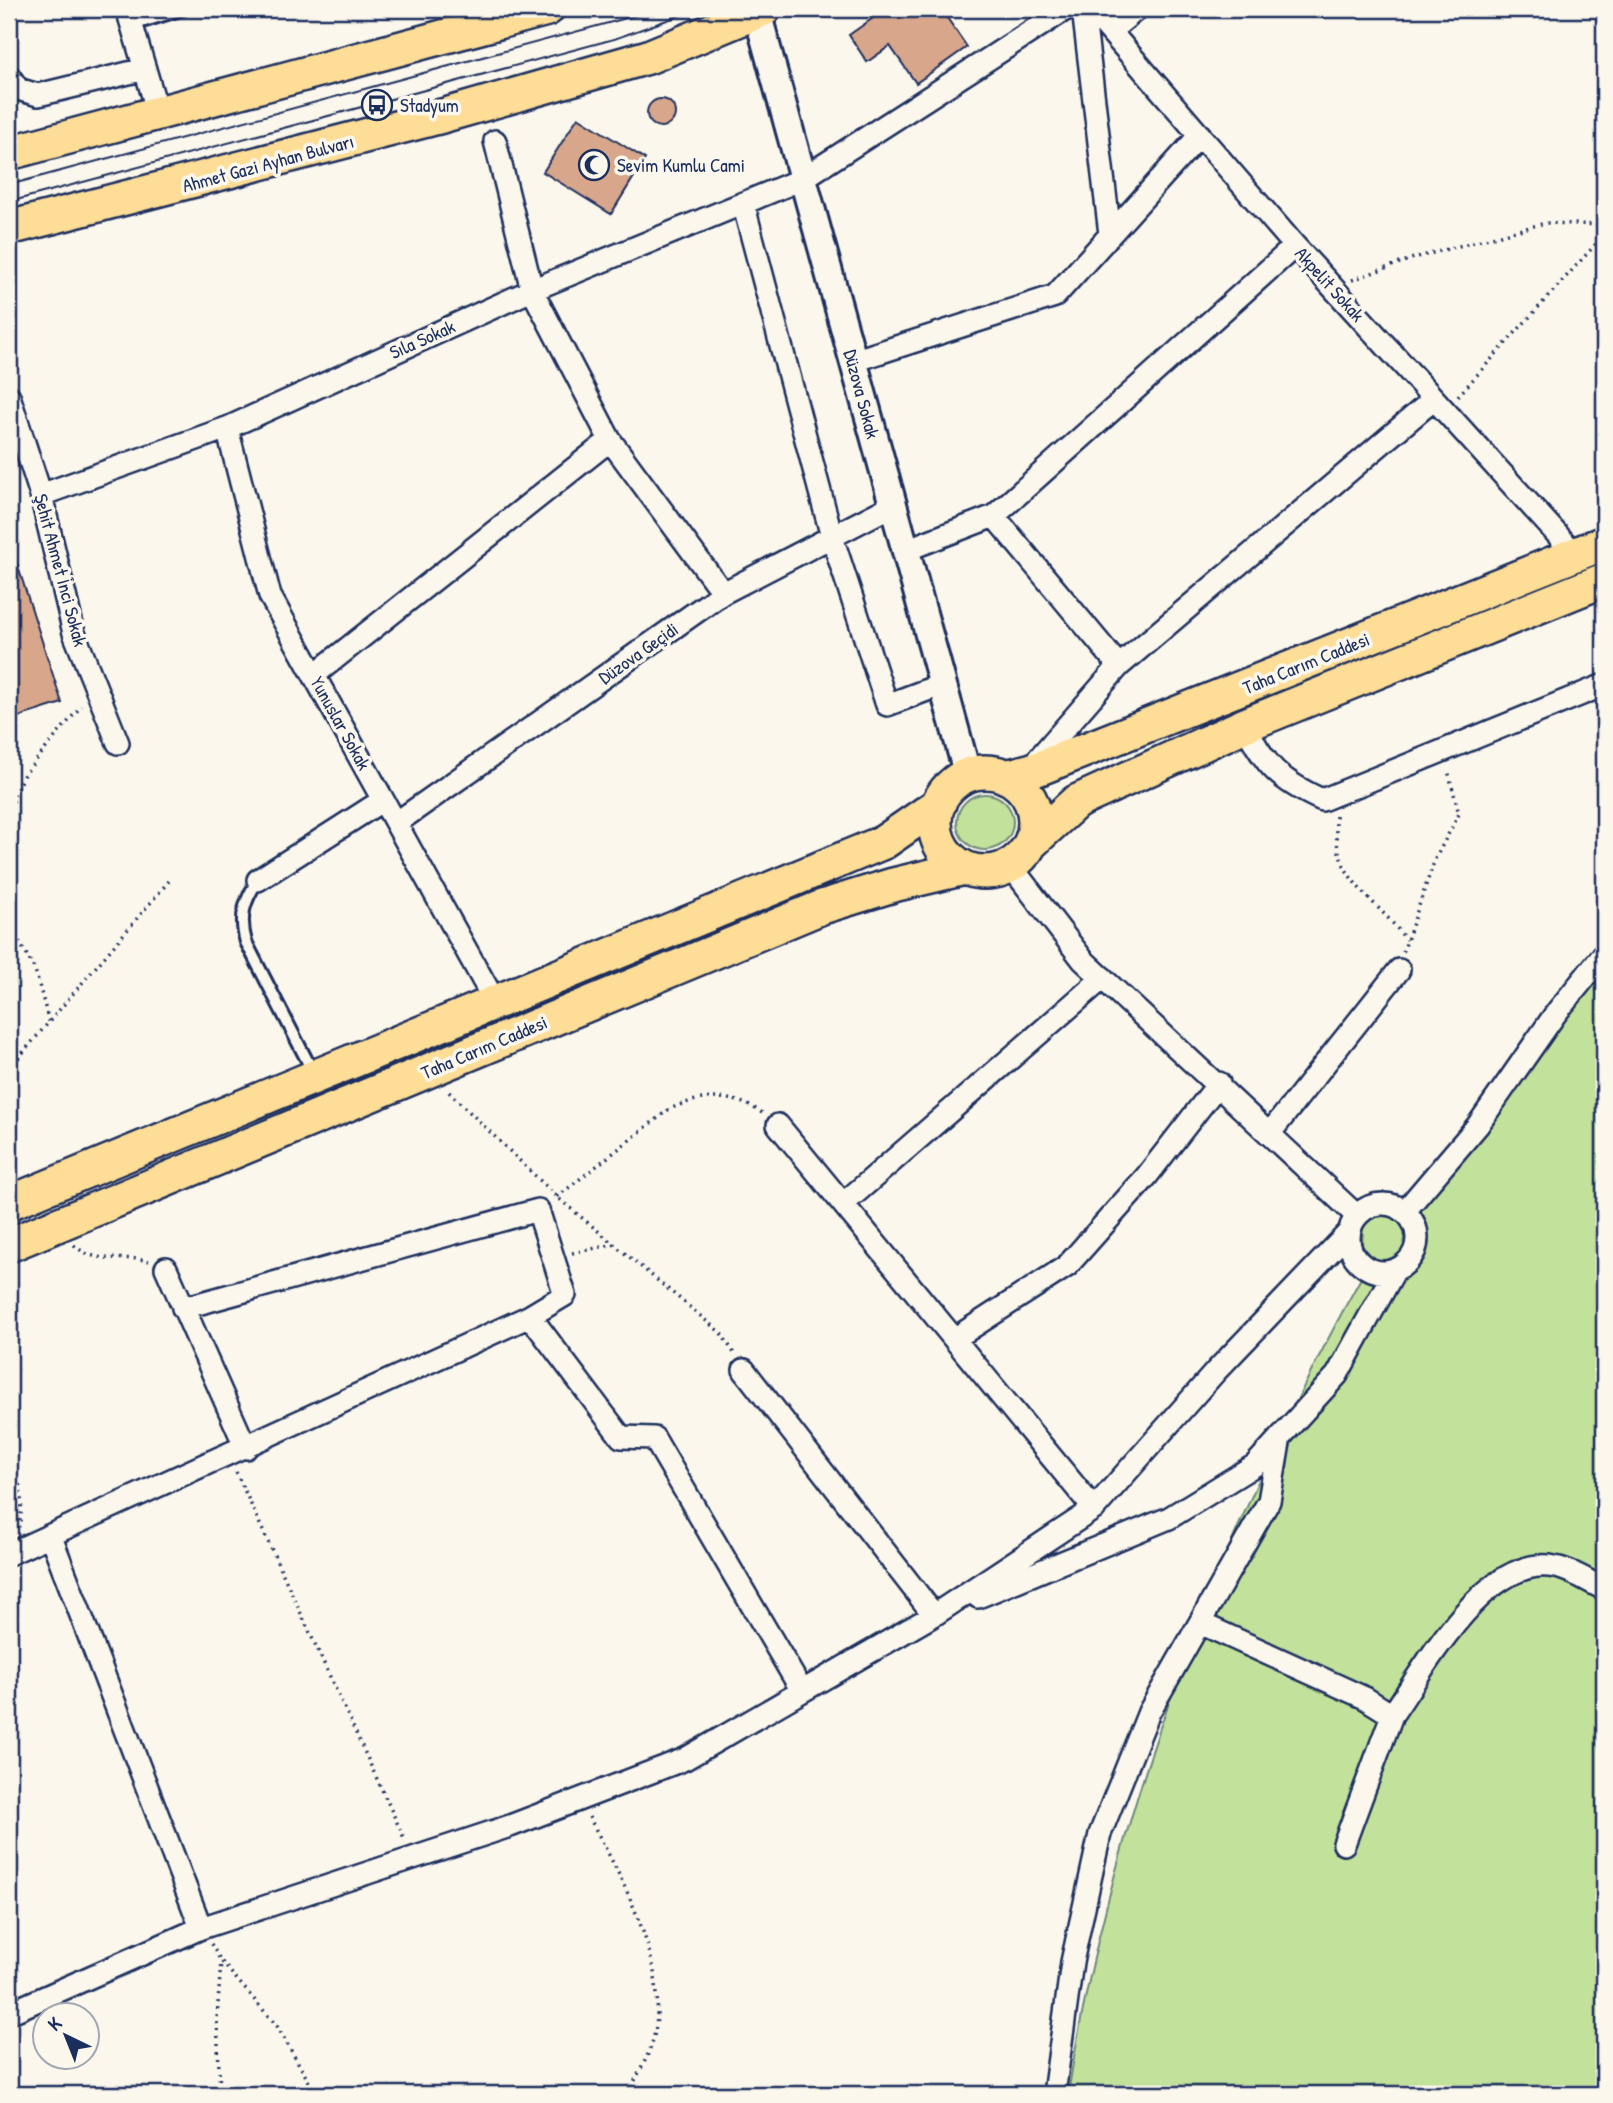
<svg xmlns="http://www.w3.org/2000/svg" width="1613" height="2103" font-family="'Patrick Hand',sans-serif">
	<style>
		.green { fill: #c2e29b; stroke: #6e887c; stroke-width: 2 }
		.building { fill: #d8a68b; stroke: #1b2f5e; stroke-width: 2 }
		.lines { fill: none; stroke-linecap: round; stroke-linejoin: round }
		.service-casing { stroke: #1b2f5e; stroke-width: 16 }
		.minor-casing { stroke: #1b2f5e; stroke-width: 26 }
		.tertiary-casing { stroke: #1b2f5e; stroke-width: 32 }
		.primary-casing { stroke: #1b2f5e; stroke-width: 38 }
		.path { stroke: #1b2f5e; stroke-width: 3.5; stroke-dasharray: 2 5; stroke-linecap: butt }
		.service { stroke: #fbf7ec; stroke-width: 10 }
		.minor { stroke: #fbf7ec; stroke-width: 21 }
		.tertiary { stroke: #fbf7ec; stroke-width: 26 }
		.primary { stroke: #fedd96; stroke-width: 33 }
		.tram { stroke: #1b2f5e; stroke-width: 2 }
		.labels { text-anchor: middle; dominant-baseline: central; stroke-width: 7; stroke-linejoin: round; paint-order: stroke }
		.poi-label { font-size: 19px; fill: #1b2f5e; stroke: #fbf7ec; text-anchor: start }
		.street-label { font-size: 19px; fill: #1b2f5e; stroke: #fbf7ec }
	</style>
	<rect width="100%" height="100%" fill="#fbf7ec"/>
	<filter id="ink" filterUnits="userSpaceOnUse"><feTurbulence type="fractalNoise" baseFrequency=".0143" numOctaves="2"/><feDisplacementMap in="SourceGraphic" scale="14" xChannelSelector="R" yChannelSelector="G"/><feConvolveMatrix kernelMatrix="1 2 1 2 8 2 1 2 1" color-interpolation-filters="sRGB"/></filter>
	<g filter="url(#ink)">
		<path class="green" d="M957 822a28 28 0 1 1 56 0a28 28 0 1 1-56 0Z
			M1604 959V2094H1068C1112 1807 1230 1510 1372 1258L1362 1246 1363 1228C1372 1215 1384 1213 1398 1220Z"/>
		<path class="building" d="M886 9H941L967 47 916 83 890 46 867 62 849 35Z
			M647 113a14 14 0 1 1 28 0a14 14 0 1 1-28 0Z
			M578 117 645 159 611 214 543 172Z
			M12 548 62 703 9 720V549Z"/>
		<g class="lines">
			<g class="service-casing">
				<path id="service" d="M132 25 183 9
					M258 880C244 901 239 917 246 942L314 1074"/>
			</g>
			<g class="minor-casing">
				<path id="minor" d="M127 9 158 113
					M1083 9 1110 234
					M1091 9 1295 246 1576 555
					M1110 31 1137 9
					M9 76 18 89 38 95 145 69
					M495 141 532 290 610 440 723 593
					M743 203 832 537 887 705 943 684
					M853 361 1055 296 1200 135
					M9 396 41 495 74 633 118 743
					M227 428 270 596 495 1002
					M41 495 227 428 532 290 802 179 1066 9
					M994 516 1119 666
					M906 550 994 516 1295 246
					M314 675 610 440
					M1245 725C1265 766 1280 781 1322 800L1604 685
					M1031 767 1119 666 1434 399
					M396 823 723 593 893 505
					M1010 865 1083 960 1357 1216
					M258 880 383 800
					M778 1125 1094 1509
					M1270 1133 1399 970
					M1349 1238a34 34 0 1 1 68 0a34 34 0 1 1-68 0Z
					M843 1204 1103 978
					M1405 1211 1478 1125 1556 1013 1604 954
					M166 1268 246 1448
					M530 1316 621 1437 654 1438 802 1691
					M954 1339 1067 1266 1146 1177 1219 1083
					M744 1370 934 1615
					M51 1537 201 1928
					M9 1554 530 1316 565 1295 538 1210 183 1308
					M978 1597 1169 1518 1255 1465 1337 1375 1395 1270
					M1200 1623 1365 1698 1392 1715 1344 1844
					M1392 1715C1425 1668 1486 1553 1555 1567 1572 1570 1589 1582 1604 1589
					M9 2013 201 1928 510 1826 685 1759 934 1615 1094 1509 1216 1371 1349 1232
					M1054 2094 1072 1962 1100 1834 1149 1712 1269 1501 1280 1437"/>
			</g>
			<g class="tertiary-casing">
				<path id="tertiary" d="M757 12 968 776"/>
			</g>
			<g class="primary-casing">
				<path id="primary" d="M9 153 547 9
					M9 228 442 116 648 57 764 9
					M935 822a50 50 0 1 1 100 0a50 50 0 1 1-100 0Z
					M1006 777 1040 768 1604 543
					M1031 843 1076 802 1245 725 1604 580
					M9 1203 884 842 939 804
					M9 1245 822 907 893 885 965 868"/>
			</g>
			<path class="path" d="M1604 252 1601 292 1604 351
				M1352 280 1414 258 1545 223 1604 225
				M1458 396 1604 235
				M1336 816C1332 883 1373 893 1406 940
				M9 830 14 796 23 776 81 706
				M9 923 35 970 49 1022
				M1403 952 1435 859 1459 814 1448 770
				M9 1069 169 881
				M449 1092 557 1197 721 1333 734 1353
				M557 1197 668 1110C699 1095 732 1092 762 1113
				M74 1245C97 1266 122 1254 149 1261
				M572 1253 616 1244
				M9 1451C19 1475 25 1501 19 1527
				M236 1472 405 1840
				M589 1817C622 1879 676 1975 651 2046 646 2061 637 2076 630 2090
				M211 1944 221 1961 277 2026 316 2094
				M220 2094 217 2019 221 1961"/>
			<use href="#service" class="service"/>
			<use href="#minor" class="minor"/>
			<use href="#tertiary" class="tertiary"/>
			<use href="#primary" class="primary"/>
			<path class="tram" d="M9 185 660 9
				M9 202 614 39 698 9"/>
		</g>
	</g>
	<defs>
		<g id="bus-ring" transform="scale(1.575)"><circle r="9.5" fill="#fbf7ec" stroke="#1b2f5e" stroke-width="1.5"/><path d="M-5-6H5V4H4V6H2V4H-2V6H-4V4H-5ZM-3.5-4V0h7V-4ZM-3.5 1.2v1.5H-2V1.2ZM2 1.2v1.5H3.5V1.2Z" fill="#1b2f5e"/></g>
		<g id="mosque-ring" transform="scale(1.575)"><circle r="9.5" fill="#fbf7ec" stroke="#1b2f5e" stroke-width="1.5"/><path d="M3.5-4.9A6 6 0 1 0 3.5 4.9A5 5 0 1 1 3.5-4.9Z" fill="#1b2f5e"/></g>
	</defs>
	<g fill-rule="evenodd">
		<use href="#bus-ring" x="377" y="105"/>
		<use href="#mosque-ring" x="594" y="165"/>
	</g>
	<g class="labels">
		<g class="poi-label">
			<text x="400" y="105">Stadyum</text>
			<text x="617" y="165">Sevim Kumlu Cami</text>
		</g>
		<g class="street-label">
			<text transform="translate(268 163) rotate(-15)">Ahmet Gazi Ayhan Bulvarı</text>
			<text transform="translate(1330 284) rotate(48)">Akpelit Sokak</text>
			<text transform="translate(422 339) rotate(-24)">Sıla Sokak</text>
			<text transform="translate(862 394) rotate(75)">Düzova Sokak</text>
			<text transform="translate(61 570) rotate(75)">Şehit Ahmet İnci Sokak</text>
			<text transform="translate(638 653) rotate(-35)">Düzova Geçidi</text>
			<text transform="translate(1306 663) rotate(-22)">Taha Carım Caddesi</text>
			<text transform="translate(341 723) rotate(61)">Yunuslar Sokak</text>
			<text transform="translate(484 1047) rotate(-23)">Taha Carım Caddesi</text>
		</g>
	</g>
	<rect width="1613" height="2103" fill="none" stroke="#fbf7ec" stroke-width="35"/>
	<rect x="18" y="18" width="1578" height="2068" fill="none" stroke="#1b2f5e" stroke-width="2.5" filter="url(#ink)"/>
	<g transform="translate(66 2036) rotate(317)"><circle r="33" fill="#fbf7ec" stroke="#a1a7b3" stroke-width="2"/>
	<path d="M0-5L12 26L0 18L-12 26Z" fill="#1b2f5e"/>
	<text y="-10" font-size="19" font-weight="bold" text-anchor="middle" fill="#1b2f5e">K</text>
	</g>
</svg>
